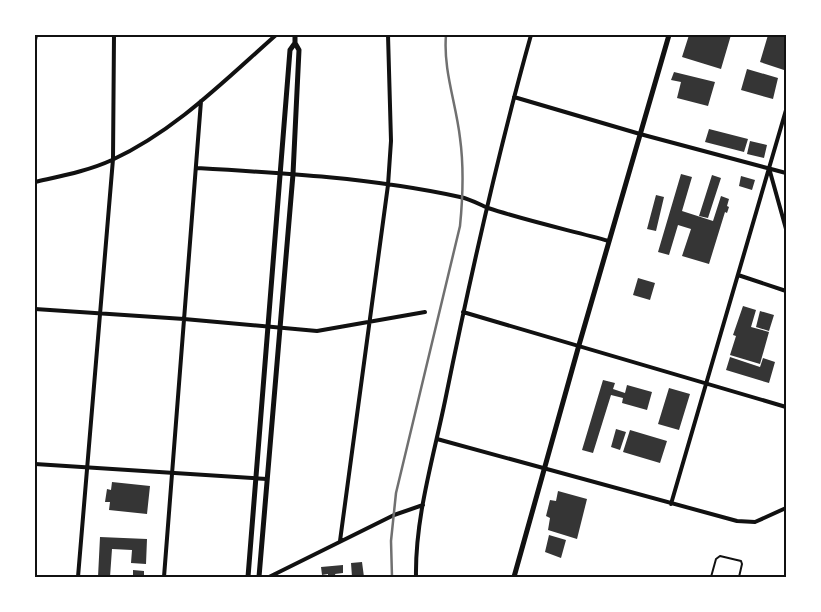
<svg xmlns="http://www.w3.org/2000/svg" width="821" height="612" font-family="'Golos Text',sans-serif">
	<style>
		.building { fill: #353535 }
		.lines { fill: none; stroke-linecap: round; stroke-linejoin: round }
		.service { stroke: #111; stroke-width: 2 }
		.minor { stroke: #111; stroke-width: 4 }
		.tertiary { stroke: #111; stroke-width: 5 }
		.rail { stroke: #707070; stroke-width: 2.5 }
		.neatline { fill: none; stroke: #111; stroke-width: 2 }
	</style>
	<rect width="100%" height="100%" fill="#fff"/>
	<path class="building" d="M689 35H731L721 69 682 57Z
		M768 35H786V63L784 70 760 62Z
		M747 69 778 78 773 99 741 90Z
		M674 72 715 82 708 106 677 98 681 82 671 80Z
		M709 129 748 139 744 152 705 142Z
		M750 141 767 145 764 158 747 154Z
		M681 174 692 177 682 211 713 221 721 196 729 199 727 206 729 207 727 213 725 212 709 264 682 256 691 229 678 225 669 255 658 252Z
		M712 175 721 178 708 218 699 216Z
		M741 176 755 180 752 190 739 186Z
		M656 195 664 197 656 231 647 229Z
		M638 278 655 283 650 300 633 295Z
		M743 306 756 310 751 327 769 332 760 364 730 355 736 336 733 335Z
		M760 311 774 315 769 331 756 327Z
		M730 357 760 367 763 358 775 362 769 383 726 370Z
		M603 380 615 383 613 389 625 393 627 385 652 392 647 410 622 403 623 398 611 395 593 453 582 450Z
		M669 388 690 394 679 430 658 424Z
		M616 429 626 432 620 450 611 447Z
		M630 430 667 441 660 463 623 452Z
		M112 482 150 486 147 514 109 510 110 502H105L107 489 111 490Z
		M558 491 587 499 577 539 548 530 550 518 546 516 550 500 556 501Z
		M549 535 566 540 561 558 545 552Z
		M100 537 147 539 146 564 131 563 132 550 112 549 110 577H98Z
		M362 562 364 577H352L351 563Z
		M343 565V573L335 574 336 577H328V574L322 575 321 567Z
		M133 570 144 571V577H133Z"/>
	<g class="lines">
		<path class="service" d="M711 577 716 559 720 556 741 561 742 564 739 577"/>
		<path class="minor" d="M35 40 36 35
			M514 97 640 134 786 173
			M196 168C284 173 373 178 460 197 470 199 479 204 488 208 527 221 569 230 609 241
			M769 168 786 229
			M35 182C61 176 88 171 112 160 175 131 225 80 276 35
			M738 275 786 291
			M35 309 184 319 317 331 425 312
			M463 312 786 407
			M437 439 737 521 755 522 786 508
			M35 464 267 479
			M671 504 786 110
			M340 541 388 185 391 141 388 35
			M78 577 113 159 114 35
			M164 577 201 101
			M269 577 394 515 423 505
			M416 577C415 518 433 459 445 401 470 278 497 156 531 35"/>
		<path class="tertiary" d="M248 577 290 50 295 43V35
			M259 577 293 174 299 50 295 43
			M514 577 579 345 669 35"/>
		<path class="rail" d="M392 577 391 541 396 493 460 226C463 196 464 167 460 138 456 103 443 70 446 35"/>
	</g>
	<rect width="821" height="612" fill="none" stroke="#ffffff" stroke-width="72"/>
	<rect x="36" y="36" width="749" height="540" class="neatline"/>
</svg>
